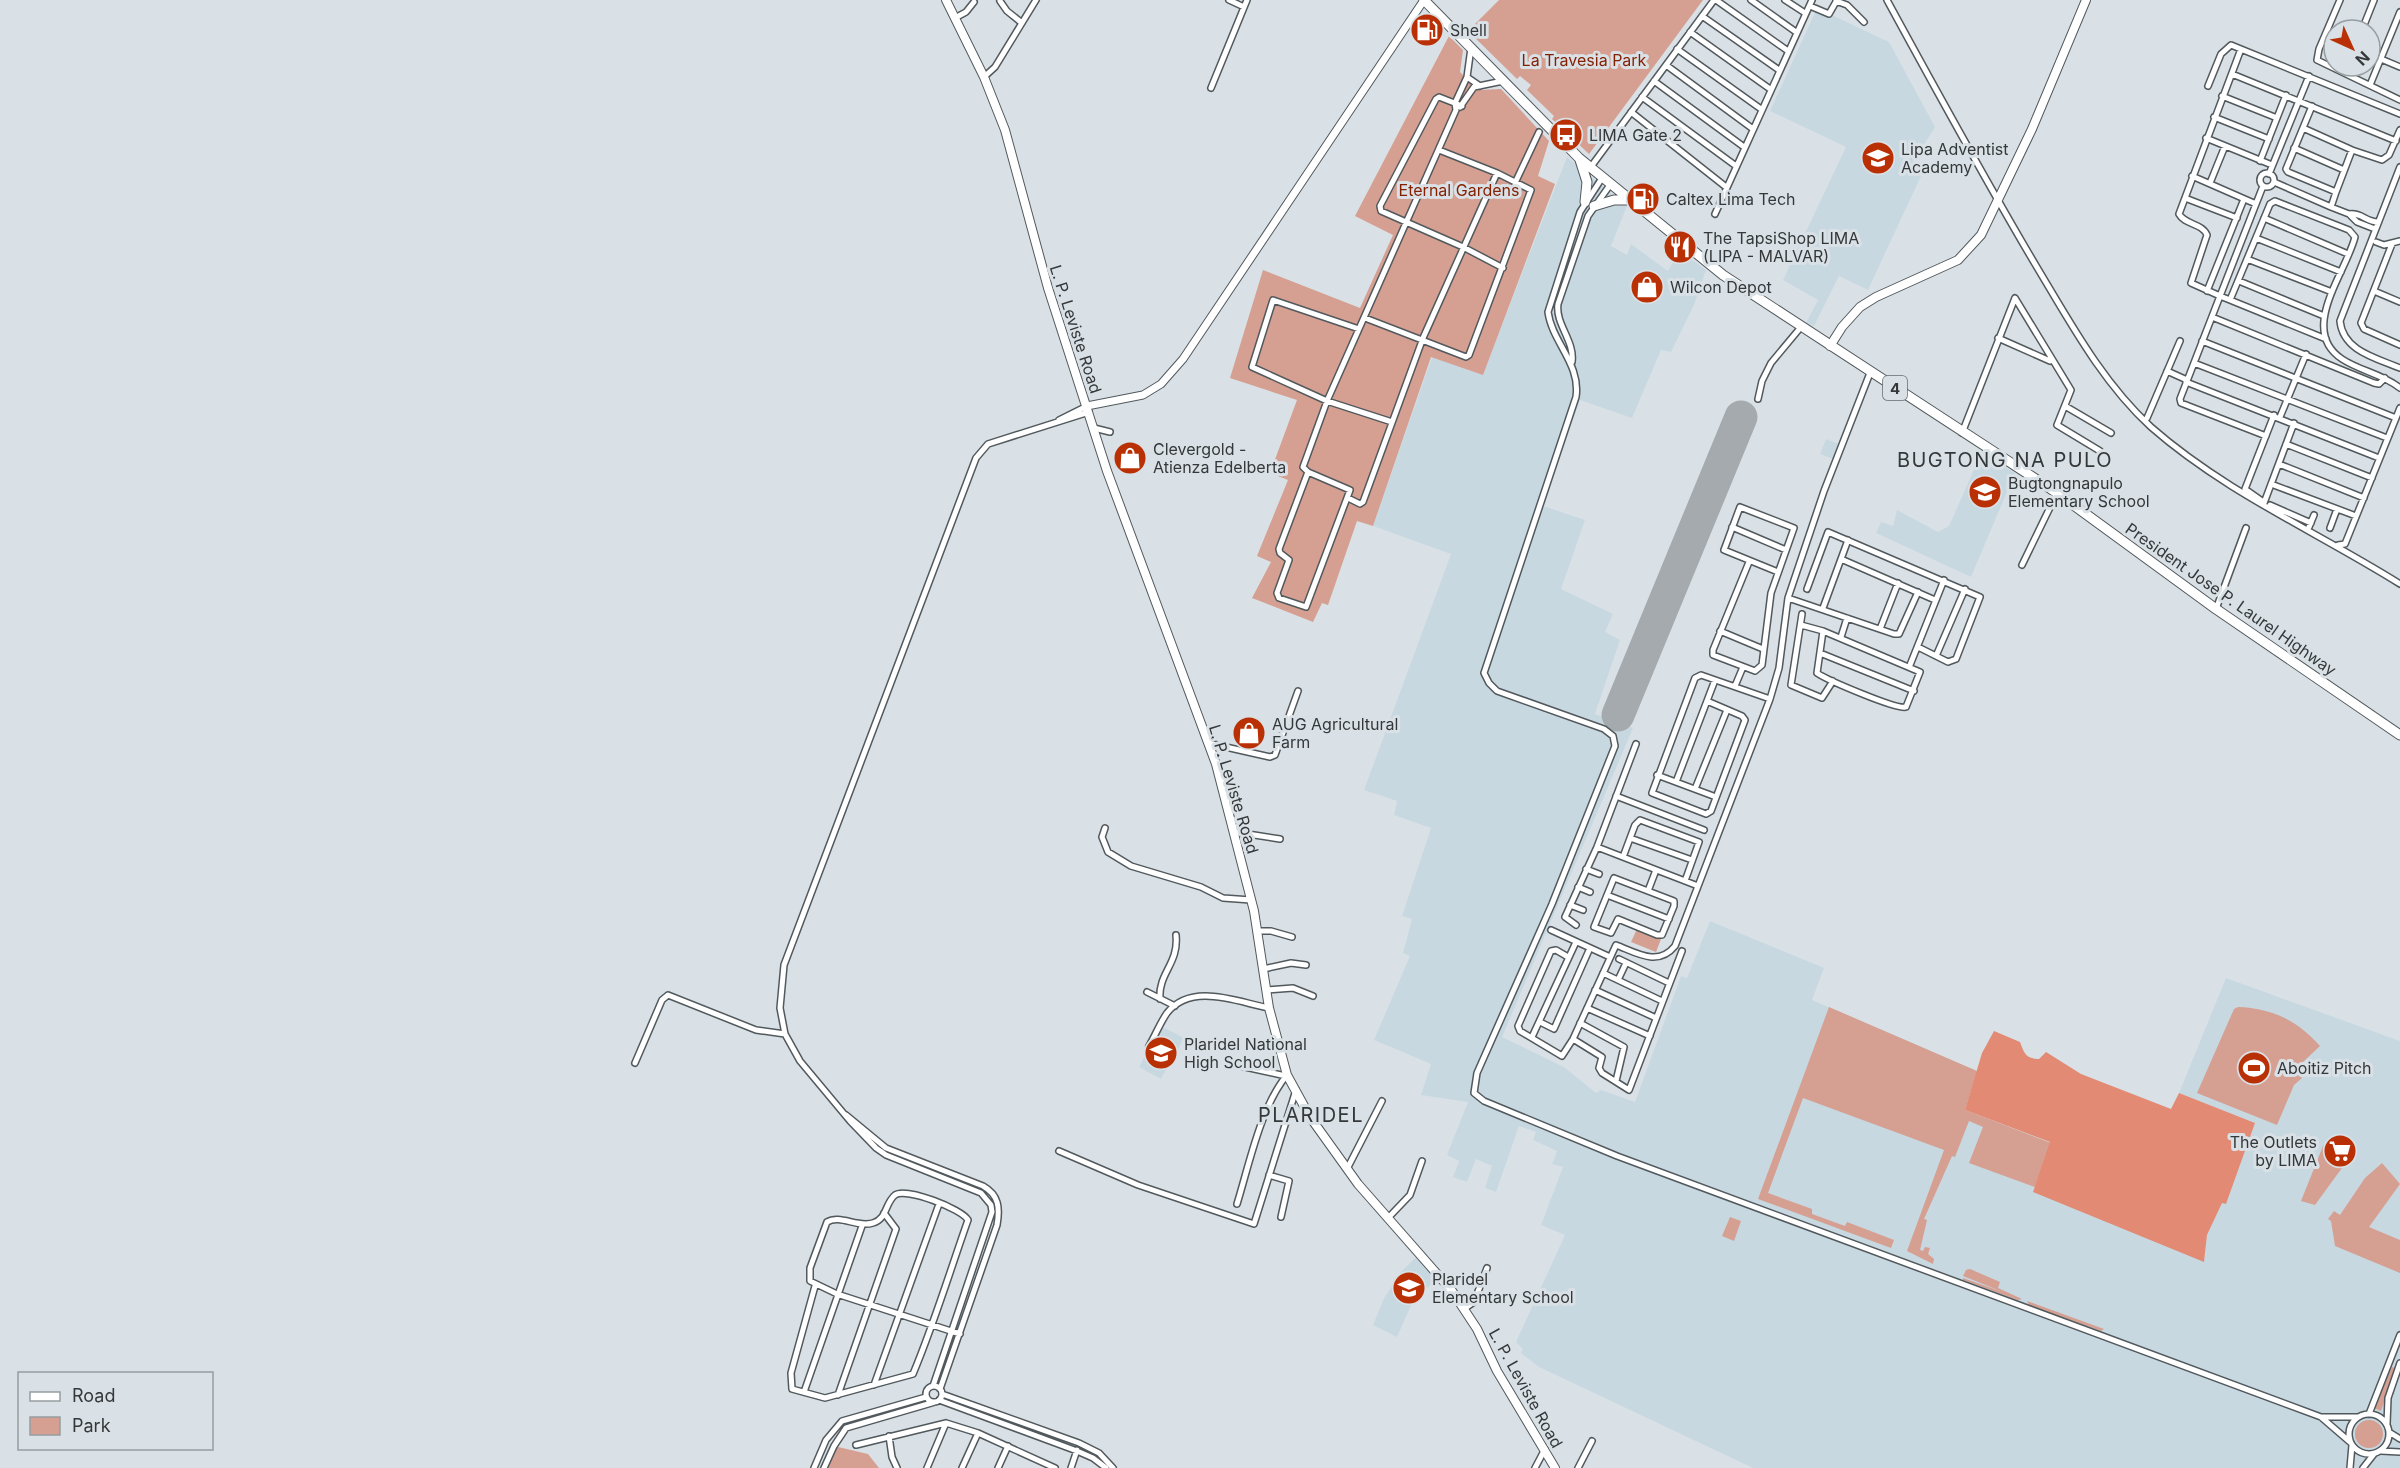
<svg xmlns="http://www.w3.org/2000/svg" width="2400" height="1468" font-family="Inter,sans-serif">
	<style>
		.built { fill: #c8d8e1 }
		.green { fill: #d59f91 }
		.forest { fill: #e28a74 }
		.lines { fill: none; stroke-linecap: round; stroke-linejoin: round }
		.runway { stroke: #a4aaae; stroke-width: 33 }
		.minor-casing { stroke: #52595d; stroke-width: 8 }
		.tertiary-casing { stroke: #52595d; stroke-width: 9 }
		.secondary-casing { stroke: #52595d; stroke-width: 10 }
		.trunk-casing { stroke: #52595d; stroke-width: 11 }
		.minor { stroke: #fff; stroke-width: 5 }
		.tertiary { stroke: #fff; stroke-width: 7 }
		.secondary { stroke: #fff; stroke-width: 8 }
		.trunk { stroke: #fff; stroke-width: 9 }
		.labels { text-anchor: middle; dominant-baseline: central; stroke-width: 6; stroke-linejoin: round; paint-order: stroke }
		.shield { fill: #d9e1e6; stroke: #666b6e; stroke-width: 1.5 }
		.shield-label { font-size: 15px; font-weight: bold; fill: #35383a }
		.poi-label { font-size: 16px; fill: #35383a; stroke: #d9e1e6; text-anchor: start }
		.park-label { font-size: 16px; fill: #851f01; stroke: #d9e1e6 }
		.street-label { font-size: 16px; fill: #35383a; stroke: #d9e1e6 }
		.quarter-label { font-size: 20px; letter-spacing: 1.5px; fill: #35383a; stroke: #d9e1e6 }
	</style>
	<rect width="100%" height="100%" fill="#d9e1e6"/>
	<path class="built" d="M1817 8 1889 42 1935 127 1909 169 1921 176 1868 290 1839 276 1814 326 1806 323 1818 300 1783 280 1846 147 1770 111Z
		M1567 157 1627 206 1611 246 1627 255 1631 244 1668 271 1679 250 1706 270 1694 305 1671 352 1661 350 1632 418 1580 400 1543 506 1585 520 1561 589 1613 614 1605 632 1620 640 1595 714 1633 728 1502 1037 1564 1067 1596 1093 1601 1090 1635 1102 1681 976 1687 978 1710 921 1824 968 1812 1000 1977 1071 1965 1110 2051 1143 2033 1191 2205 1258 2207 1235 2222 1202 2226 1204 2255 1123 2179 1093 2226 978 2400 1041V1468H1753L1539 1367 1521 1353 1523 1349 1516 1342 1565 1235 1541 1225 1563 1167 1552 1164 1557 1151 1533 1140 1536 1132 1519 1126 1496 1192 1485 1188 1492 1166 1476 1159 1467 1182 1453 1177 1459 1161 1447 1155 1468 1102 1421 1095 1431 1064 1374 1040 1410 956 1403 953 1412 919 1402 916 1431 828 1394 815 1397 801 1364 790 1451 554 1373 526 1432 357 1483 374Z
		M1826 439 1839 444 1833 459 1820 454Z
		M1981 454 2015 473 1971 577 1876 533 1881 522 1893 526 1897 510 1938 532 1949 526Z
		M1161 1026 1184 1038 1161 1079 1139 1067Z
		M1419 1254 1439 1277 1413 1301 1397 1337 1373 1325 1384 1298 1401 1272Z"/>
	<path class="green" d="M1499 0H1703L1589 154 1552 119 1554 116 1527 90 1531 85 1520 76 1517 79 1468 31Z
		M1449 36 1463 50 1460 72 1478 90 1501 89 1549 141 1538 176 1555 184 1483 375 1431 357 1373 526 1357 521 1328 605 1322 603 1313 622 1252 598 1271 562 1257 556 1288 480 1270 473 1297 400 1230 378 1263 270 1360 308 1393 235 1355 216Z
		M1637 929 1661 939 1656 952 1631 942Z
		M1829 1007 1977 1071 1965 1110 2051 1143 2035 1187 1969 1163 1983 1127 1969 1121 1955 1157 1952 1156 1924 1219 1927 1220 1920 1250 1923 1251 1925 1247 1930 1248 1928 1254 1934 1259 1933 1264 1907 1251 1944 1150 1803 1098 1768 1193 1812 1209V1214L1845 1226 1847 1222 1894 1240 1891 1248 1758 1199Z
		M2238 1007C2272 1008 2298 1021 2320 1046L2303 1062 2298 1074 2302 1078 2294 1085 2277 1125 2197 1093 2234 1009Z
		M2345 1139 2355 1150 2315 1205 2301 1201 2323 1146Z
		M2382 1163 2400 1184 2369 1227 2400 1240V1273L2335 1246 2331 1221 2328 1219 2334 1211 2340 1215 2365 1178Z
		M1730 1217 1741 1221 1734 1241 1722 1236Z
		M1970 1269 2000 1282 1998 1288 2022 1299 2018 1300 1963 1280V1278L2003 1292 1963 1276 1966 1270Z
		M2027 1301 2104 1329 2101 1331 2029 1305Z
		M2392 1367 2395 1368 2381 1411 2374 1408Z
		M2355 1434a14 14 0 1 1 28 0a14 14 0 1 1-28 0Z
		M834 1446 868 1454 879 1468H825Z"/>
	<path class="forest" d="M1994 1031 2020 1042C2024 1053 2026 1059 2039 1059L2046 1052 2081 1074 2171 1109 2179 1093 2255 1123 2226 1204 2222 1203 2207 1235 2204 1262 2033 1192 2050 1142 1965 1110 1982 1053Z"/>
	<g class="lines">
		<path class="runway" d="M1618 715 1741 417"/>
		<g class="minor-casing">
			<path id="minor" d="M1229 0 1244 7
				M1716 0 1788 51
				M1751 0 1796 32
				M1785 0 1805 13
				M1887 0C1936 90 1985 180 2038 269 2071 324 2103 383 2151 427 2225 492 2317 532 2400 584
				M2340 0 2319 49 2317 60 2400 100
				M1000 1 1007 11 1022 23
				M1836 1 1847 5 1864 22
				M1810 6 1829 14 1837 0
				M1702 16 1779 70
				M955 18 966 12 974 2
				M2362 30 2374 0
				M1690 32 1770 89
				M1677 49 1761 109
				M2241 49 2179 214C2185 225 2202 223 2207 235L2191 283 2220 296 2180 399 2181 403 2266 436
				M2381 59 2400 67
				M1666 65 1753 129
				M2232 74 2396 141
				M984 77 995 67 1036 0
				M1467 77 1480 86
				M1654 81 1744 147
				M2370 85 2400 12
				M2208 86 2221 54 2231 45 2400 114
				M1211 88 1247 0
				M2222 96 2277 118
				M1642 97 1736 166
				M1462 106 1439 97 1436 99 1380 206 1381 211 1463 247 1503 268
				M2312 106 2286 169 2288 172 2336 192 2352 150
				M1460 107 1474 87 1503 81
				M1631 112 1726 187
				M2214 117 2269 139
				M2303 128 2352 150 2382 160 2389 155 2400 130
				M2206 138 2272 165
				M2294 148 2344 170
				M2260 161 2286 95
				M2400 167 2340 321C2343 351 2376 358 2400 368
				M1590 168 1714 0
				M2260 180a7 7 0 1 1 14 0a7 7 0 1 1-14 0Z
				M2269 174 2309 76
				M2192 176 2256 204
				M1602 178 1580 212 1548 312C1552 342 1581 364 1576 397L1484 673 1489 683 1497 691 1604 729 1613 736 1615 746 1552 904 1477 1073 1474 1093 1484 1101 1617 1156 2321 1417 2350 1442
				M2274 182 2331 207 2336 192
				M1515 183 1539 132
				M2210 183 2225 146
				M2263 186 2220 296 2230 300 2270 204 2275 201 2349 230 2355 237C2346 273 2298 330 2342 359 2360 371 2383 374 2400 388
				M2185 198 2237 218
				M2331 207 2349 214
				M1715 214 1812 0
				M2264 218 2348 254
				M2375 229 2357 222 2349 214C2361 212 2366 222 2378 222
				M2256 238 2341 272
				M2376 242 2384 245 2400 241
				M2392 244 2361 323 2364 329 2400 345
				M2247 259 2332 292
				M2239 281 2324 316
				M2207 291 2244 199
				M2374 291 2400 302
				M2230 300 2326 339
				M2212 317 2374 383 2379 384 2385 378
				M1365 318 1466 357 1469 355 1531 190 1497 173 1439 150
				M1359 329 1273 300 1252 367 1327 401 1392 422
				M1998 338 2050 361
				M2202 341 2396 418
				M1572 362C1575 341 1555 324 1558 304L1588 216 1610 185
				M2194 363 2387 438
				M2167 371 2187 380
				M2186 382 2379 458
				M1758 399 1762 381 1771 363 1801 327
				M2065 406 2111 433
				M2280 417 2306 354
				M2147 418 2180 341
				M1059 420 1087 406
				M1094 428 1110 432
				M1962 433 2015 298 2071 390 2057 425 2100 451
				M2286 444 2372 478
				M2279 464 2364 498
				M1308 472 1279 549 1280 553 1289 560 1277 593 1279 598 1306 607 1350 490 1308 472 1303 467 1327 401 1456 110 1455 103 1467 77 1471 48
				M2271 484 2356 516
				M1348 498 1360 504 1363 502 1423 338 1497 173
				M2262 501 2245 489 2274 415
				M2264 503 2294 423
				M2270 505 2311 523
				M1732 527 1786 550
				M2309 527 2314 515
				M2330 528 2337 509
				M2338 545 2345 544 2400 408
				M1841 559 1935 600
				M1749 562 1713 650V655L1755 671 1762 665 1771 593 1794 528 1740 507 1724 550 1778 572
				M2022 565 2057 493
				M1807 589 1828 532 1980 597 1956 659 1948 662 1918 647
				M1788 598 1894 634H1899L1918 592
				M1823 608 1848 540
				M2216 609 2246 528
				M1802 614 1791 685 1822 698 1833 681
				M1801 625 1823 631
				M1880 629 1898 583
				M1720 631 1763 649
				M1823 631 1920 672 1906 707C1897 710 1827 680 1817 673Z
				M1841 637 1847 618
				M1820 653 1914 691
				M1936 656 1965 589
				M1910 665 1944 580
				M1735 686 1743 667
				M1707 701 1742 716 1745 720 1711 811 1706 814 1652 793 1695 678 1701 675 1770 699
				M1208 743 1270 757 1275 755 1298 691
				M1657 775 1716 797
				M1676 782 1715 680
				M1695 789 1727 710
				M1616 796 1704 830
				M1105 828 1102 837 1108 852 1131 866 1201 887 1223 898 1251 900
				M1235 832 1280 839
				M1630 838 1692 860
				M1597 847 1636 744
				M1623 857 1635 825 1640 820 1699 842 1685 881
				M1586 869 1599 874
				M1614 878 1674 901V906L1662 935H1657L1618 919 1611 933 1594 927Z
				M1578 887 1590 892
				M1648 891 1656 870
				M1607 895 1669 919
				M1570 905 1583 910
				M1576 925 1565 917 1597 847 1698 886
				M1551 930 1610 957
				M1257 931H1271L1292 937
				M1568 957 1556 950 1551 951 1518 1026 1520 1031 1562 1056 1573 1039 1616 945C1637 953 1658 967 1675 946L1770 699 1779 668 1788 598 1824 491 1870 373
				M1619 959 1669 983
				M1263 969 1291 963 1306 965
				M1603 973 1662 1001
				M1618 980 1626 963
				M1267 990 1293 988 1313 996
				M1595 990 1656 1018
				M1147 992 1175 1006
				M1160 999C1158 973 1179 964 1176 935
				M1587 1008 1650 1036
				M1540 1022 1554 1029 1590 948
				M1580 1023 1624 1047 1616 1081
				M1532 1037 1576 942
				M1573 1039 1602 1057 1599 1068 1602 1073 1629 1090 1682 951
				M1149 1046C1155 1036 1160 1023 1167 1013 1192 982 1237 1002 1269 1008
				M1230 1060 1236 1065 1286 1076
				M635 1063 662 1000 668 995 756 1030 785 1034
				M846 1115 886 1148 983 1186C999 1195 1000 1208 997 1225L940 1389
				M1059 1151 1138 1185 1254 1224 1296 1090
				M1347 1169 1382 1101
				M1269 1175 1289 1181 1281 1217
				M1237 1204C1249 1165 1261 1106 1287 1075
				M1388 1218 1410 1195 1422 1161
				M815 1286 791 1373 792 1389 825 1398 913 1374C934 1324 950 1271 968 1220 962 1209 906 1187 895 1195 885 1203 887 1219 873 1223 857 1228 840 1214 827 1222L810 1268V1281L837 1294 960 1334
				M1464 1309 1474 1302 1487 1268
				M874 1385 939 1204
				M933 1386 992 1212 991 1205 981 1193 886 1155 876 1148 850 1121 800 1061 785 1034 780 1008 784 965 976 458 988 444 1089 412
				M926 1394a8 8 0 1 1 16 0a8 8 0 1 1-16 0Z
				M804 1392 862 1226
				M942 1394 1079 1443 1099 1453 1113 1468
				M838 1395 896 1229 884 1213
				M939 1400 1077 1451 1093 1458 1106 1468
				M2349 1434a20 20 0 1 1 40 0a20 20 0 1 1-40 0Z
				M2369 1414 2400 1335
				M2321 1417H2357
				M2387 1424 2388 1398 2400 1363
				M2389 1432 2400 1439
				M889 1436 892 1457 897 1468
				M856 1445 946 1423 978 1433 1055 1468
				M2381 1451 2400 1452
				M814 1468 826 1440 842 1421 926 1397
				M824 1468 834 1446 846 1428 935 1402
				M927 1468 946 1423
				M962 1468 978 1433
				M998 1468 1008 1446
				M1071 1468 1077 1450
				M1535 1468 1545 1449
				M1578 1468 1592 1441
				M2350 1468 2352 1445
				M2363 1468 2374 1454"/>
		</g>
		<g class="tertiary-casing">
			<path id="tertiary" d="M1087 406 1143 395 1161 384 1183 359 1424 0"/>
		</g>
		<g class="secondary-casing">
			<path id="secondary" d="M946 0 984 77 1005 130 1048 288 1107 471 1216 764 1254 911 1269 1008 1287 1075 1310 1117 1358 1184 1452 1291 1477 1329 1497 1371 1555 1468
				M1830 346 1842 327 1860 307 1876 297 1958 260 1981 235 2032 129 2086 0"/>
		</g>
		<g class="trunk-casing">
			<path id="trunk" d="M1424 0 1579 158 1723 275 2057 493 2216 609 2400 735
				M1580 160 1587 182 1585 202
				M1594 206 1614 200H1628"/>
		</g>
		<use href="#minor" class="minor"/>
		<use href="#tertiary" class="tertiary"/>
		<use href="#secondary" class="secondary"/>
		<use href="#trunk" class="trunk"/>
	</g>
	<defs>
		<g id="fuel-disc" transform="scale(1.725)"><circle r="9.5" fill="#ba3005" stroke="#d9e1e6"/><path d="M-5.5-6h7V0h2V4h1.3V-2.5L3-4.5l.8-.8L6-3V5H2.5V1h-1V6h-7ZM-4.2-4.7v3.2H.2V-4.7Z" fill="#fff"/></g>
		<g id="bus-disc" transform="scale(1.725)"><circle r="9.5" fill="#ba3005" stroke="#d9e1e6"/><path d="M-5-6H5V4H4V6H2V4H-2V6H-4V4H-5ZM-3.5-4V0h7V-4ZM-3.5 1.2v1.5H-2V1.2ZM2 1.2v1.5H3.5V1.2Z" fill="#fff"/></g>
		<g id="school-disc" transform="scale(1.725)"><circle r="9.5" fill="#ba3005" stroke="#d9e1e6"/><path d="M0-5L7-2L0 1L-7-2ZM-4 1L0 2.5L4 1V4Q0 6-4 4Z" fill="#fff"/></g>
		<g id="restaurant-disc" transform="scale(1.725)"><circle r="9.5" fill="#ba3005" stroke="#d9e1e6"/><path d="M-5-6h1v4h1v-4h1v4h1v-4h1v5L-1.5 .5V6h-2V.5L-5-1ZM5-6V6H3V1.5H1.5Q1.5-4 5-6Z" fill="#fff"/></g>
		<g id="shop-disc" transform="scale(1.725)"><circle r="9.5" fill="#ba3005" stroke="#d9e1e6"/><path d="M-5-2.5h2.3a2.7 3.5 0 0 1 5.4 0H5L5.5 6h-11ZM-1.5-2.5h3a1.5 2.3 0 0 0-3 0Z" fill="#fff"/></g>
		<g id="stadium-disc" transform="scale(1.725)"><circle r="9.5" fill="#ba3005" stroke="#d9e1e6"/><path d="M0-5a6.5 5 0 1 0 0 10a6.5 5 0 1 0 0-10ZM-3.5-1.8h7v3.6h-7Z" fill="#fff"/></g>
		<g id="supermarket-disc" transform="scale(1.725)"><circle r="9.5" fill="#ba3005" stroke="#d9e1e6"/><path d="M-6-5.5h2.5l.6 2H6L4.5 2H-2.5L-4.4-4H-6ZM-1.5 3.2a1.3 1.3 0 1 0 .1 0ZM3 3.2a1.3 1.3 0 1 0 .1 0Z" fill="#fff"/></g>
	</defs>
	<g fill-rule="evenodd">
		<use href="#fuel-disc" x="1427" y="30"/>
		<use href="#bus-disc" x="1566" y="135"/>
		<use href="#school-disc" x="1878" y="158"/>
		<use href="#fuel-disc" x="1643" y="199"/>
		<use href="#restaurant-disc" x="1680" y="247"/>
		<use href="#shop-disc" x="1647" y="287"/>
		<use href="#shop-disc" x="1130" y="458"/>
		<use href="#school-disc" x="1985" y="492"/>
		<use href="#shop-disc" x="1249" y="733"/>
		<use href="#school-disc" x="1161" y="1053"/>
		<use href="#stadium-disc" x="2254" y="1068"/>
		<use href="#supermarket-disc" x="2340" y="1151"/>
		<use href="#school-disc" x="1409" y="1288"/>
	</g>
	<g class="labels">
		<rect class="shield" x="1883" y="376" width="24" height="24" rx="4.5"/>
		<g class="shield-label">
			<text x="1895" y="388">4</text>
		</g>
		<g class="poi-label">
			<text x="1450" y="30">Shell</text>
			<text x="1589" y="135">LIMA Gate 2</text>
			<text x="1901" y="149">Lipa Adventist<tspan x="1901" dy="18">Academy</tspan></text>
			<text x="1666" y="199">Caltex Lima Tech</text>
			<text x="1703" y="238">The TapsiShop LIMA<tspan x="1703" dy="18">(LIPA - MALVAR)</tspan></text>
			<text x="1670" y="287">Wilcon Depot</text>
			<text x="1153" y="449">Clevergold -<tspan x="1153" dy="18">Atienza Edelberta</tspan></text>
			<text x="2008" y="483">Bugtongnapulo<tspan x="2008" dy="18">Elementary School</tspan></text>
			<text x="1272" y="724">AUG Agricultural<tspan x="1272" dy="18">Farm</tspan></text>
			<text x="1184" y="1044">Plaridel National<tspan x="1184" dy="18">High School</tspan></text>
			<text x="2277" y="1068">Aboitiz Pitch</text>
			<text x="2317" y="1142" text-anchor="end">The Outlets<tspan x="2317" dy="18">by LIMA</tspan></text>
			<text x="1432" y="1279">Plaridel<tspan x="1432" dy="18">Elementary School</tspan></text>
		</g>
		<g class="park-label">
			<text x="1584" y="60">La Travesia Park</text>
			<text x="1459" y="190">Eternal Gardens</text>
		</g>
		<g class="street-label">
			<text transform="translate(1076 329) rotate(72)">L. P. Leviste Road</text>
			<text transform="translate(2231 599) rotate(35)">President Jose P. Laurel Highway</text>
			<text transform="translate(1234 789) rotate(73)">L. P. Leviste Road</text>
			<text transform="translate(1526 1388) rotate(61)">L. P. Leviste Road</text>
		</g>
		<g class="quarter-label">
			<text x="2005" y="460">BUGTONG NA PULO</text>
			<text x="1311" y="1115">PLARIDEL</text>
		</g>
	</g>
	<rect x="18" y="1372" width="195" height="78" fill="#d9e1e6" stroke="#979da1" stroke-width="1.5"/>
	<rect x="30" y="1392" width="30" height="9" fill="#ffffff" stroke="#979da1" stroke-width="1.5"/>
	<text x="72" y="1402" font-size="18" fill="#35383a">Road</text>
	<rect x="30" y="1417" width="30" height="18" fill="#d59f91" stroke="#979da1" stroke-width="1.5"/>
	<text x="72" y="1432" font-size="18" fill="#35383a">Park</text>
	<g transform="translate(2352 48) rotate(135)"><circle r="28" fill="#d9e1e6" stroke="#979da1" stroke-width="1.5"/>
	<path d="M0-4.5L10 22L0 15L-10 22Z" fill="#ba3005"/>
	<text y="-9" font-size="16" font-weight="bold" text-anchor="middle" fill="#35383a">N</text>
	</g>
</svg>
